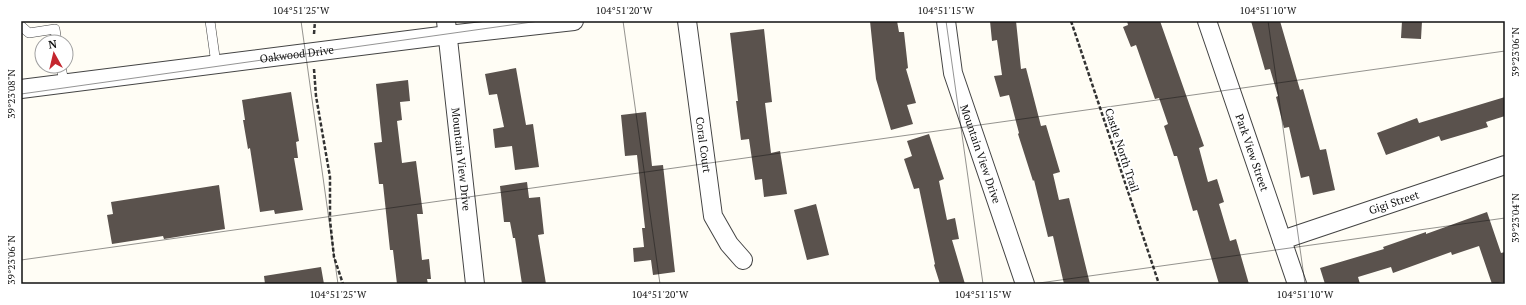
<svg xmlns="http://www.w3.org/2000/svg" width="1526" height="305" font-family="'PT Serif',serif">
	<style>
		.building { fill: #5a524d }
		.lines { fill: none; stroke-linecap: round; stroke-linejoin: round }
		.lane-casing { stroke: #444; stroke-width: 10 }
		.street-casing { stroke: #444; stroke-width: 20 }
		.path { stroke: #333; stroke-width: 2.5; stroke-dasharray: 4 2; stroke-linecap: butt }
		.lane { stroke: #fff; stroke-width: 9 }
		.street { stroke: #fff; stroke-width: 18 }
		.ticks { fill: none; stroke: #111; stroke-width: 1; stroke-opacity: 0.45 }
		.labels { text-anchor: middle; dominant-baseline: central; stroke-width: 4; stroke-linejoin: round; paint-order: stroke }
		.street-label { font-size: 11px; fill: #111; stroke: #fff }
		.neatline { fill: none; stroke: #111; stroke-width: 1.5 }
		.ticks-label { font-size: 10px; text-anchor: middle; fill: #111 }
	</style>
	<rect width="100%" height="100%" fill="#fffdf5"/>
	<path class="building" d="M870 21H897L899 32H904L908 68 906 69 916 103 907 105 913 124 891 130 876 79Z
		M990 21H1016L1021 69 1026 68 1041 126 1046 125 1060 172 1053 174 1059 200 1069 198 1090 284H1064L1053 236 1048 237 1034 180 1033 181 1018 134 1019 133 1009 95 1000 97 994 76 1002 75 997 40 992 41Z
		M1127 21H1160L1204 146 1199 148 1208 182 1217 179 1224 202 1219 204 1230 241 1236 239 1249 284H1219L1197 210 1193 211 1177 156H1174L1164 126 1168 124 1159 98 1155 99 1136 45 1131 47 1123 27 1128 25Z
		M1251 21H1280L1300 90 1303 89 1320 150 1326 149 1335 190 1313 195 1309 176 1301 178 1289 127 1284 128 1276 97 1278 96 1270 69 1265 70Z
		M1402 21H1422L1421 39 1401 38Z
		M764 29 772 102 765 103 771 153 780 151 787 194 764 197 762 179 755 180 749 139 741 140 736 101H738L730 33Z
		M516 68 526 125 533 124 539 167 515 170 512 146 495 148 493 129 504 127 497 94 489 95 485 74Z
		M408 80 410 101 400 102 402 120 397 121 402 163 416 161 423 214H417L422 260 429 259 431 279H427L428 284H397L393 250H390L383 184H379L374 143 382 142 376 84Z
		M291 92 299 141 296 142 298 158H294L303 210 275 214 274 210 260 212 250 148 248 149 243 120H245L242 100Z
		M1505 97V116L1486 122 1488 127 1441 141 1439 136 1386 155 1377 133 1417 118 1419 123Z
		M646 112 652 166 663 165 675 272 653 275 651 260 634 262 633 248 644 247 642 228H645L637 155 625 156 621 115Z
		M929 134 944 179 939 181 947 220 955 218 959 239 952 240 965 284H940L934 265 935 264 919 188 914 189 904 159 912 156 907 141Z
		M527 182 529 198 540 197 544 234 538 235 546 284H522L515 238H513L510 222H504L500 186Z
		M219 185 225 229 164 239 163 236 112 244 107 215 113 214 111 202Z
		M816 204 829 255 807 260 794 210Z
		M1487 212 1501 253 1505 252V282L1492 284 1479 246 1452 255 1451 252 1393 273 1391 267 1358 277 1360 284H1325L1320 268 1384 249 1383 247 1426 232V234Z
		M321 267 324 284H265L264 276Z"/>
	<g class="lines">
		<g class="lane-casing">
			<path id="lane" d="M210 21 216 64
				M21 26 29 33 55 29 57 42
				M61 66 64 83"/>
		</g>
		<g class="street-casing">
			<g id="street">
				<path id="s1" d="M446 21 475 284"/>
				<path id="s2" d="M687 21 713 216 729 244 743 260"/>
				<path id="s3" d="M946 21 953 73 1025 284"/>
				<path id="s4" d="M1207 21 1297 284"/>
				<path id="s5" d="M21 89 448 35 574 21"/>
				<path id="s6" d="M1282 240 1505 165"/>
			</g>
		</g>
		<path class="path" d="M1071 21 1159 284
			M314 34 315 21
			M314 69 316 96 330 177V220L334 257 343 284"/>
		<use href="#lane" class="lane"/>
		<use href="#street" class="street"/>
	</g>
	<path class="ticks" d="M301 21 338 284M623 21 660 284M946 21 983 284M1268 21 1305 284M21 94 539 21M21 260 1505 51M1032 284 1505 218"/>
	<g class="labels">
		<g class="street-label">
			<text stroke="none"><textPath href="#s5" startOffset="278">Oakwood Drive</textPath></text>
			<text stroke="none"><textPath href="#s2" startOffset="125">Coral Court</textPath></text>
			<text transform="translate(1122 150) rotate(72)">Castle North Trail</text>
			<text stroke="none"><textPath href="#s4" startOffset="139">Park View Street</textPath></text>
			<text stroke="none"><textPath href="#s3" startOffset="138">Mountain View Drive</textPath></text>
			<text stroke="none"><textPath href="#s1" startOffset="139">Mountain View Drive</textPath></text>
			<text stroke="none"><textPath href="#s6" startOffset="118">Gigi Street</textPath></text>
		</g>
	</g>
	<rect width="1526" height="305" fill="none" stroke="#ffffff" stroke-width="44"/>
	<g transform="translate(54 54) rotate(352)"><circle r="19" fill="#ffffff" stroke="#a0a0a0"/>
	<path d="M0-3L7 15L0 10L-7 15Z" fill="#c4262e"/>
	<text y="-6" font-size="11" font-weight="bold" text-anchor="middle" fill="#111111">N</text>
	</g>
	<rect x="22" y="22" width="1482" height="261" class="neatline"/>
	<g class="ticks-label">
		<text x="301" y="14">104°51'25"W</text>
		<text x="624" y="14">104°51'20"W</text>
		<text x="946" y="14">104°51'15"W</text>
		<text x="1268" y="14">104°51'10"W</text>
		<text transform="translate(1515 52) rotate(-90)" y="4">39°23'06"N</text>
		<text transform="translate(11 94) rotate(-90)" y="4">39°23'08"N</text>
		<text transform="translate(1515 218) rotate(-90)" y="4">39°23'04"N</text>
		<text transform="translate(11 260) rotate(-90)" y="4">39°23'06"N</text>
		<text x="338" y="298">104°51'25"W</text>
		<text x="660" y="298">104°51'20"W</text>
		<text x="983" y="298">104°51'15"W</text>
		<text x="1305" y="298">104°51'10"W</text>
	</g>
</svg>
